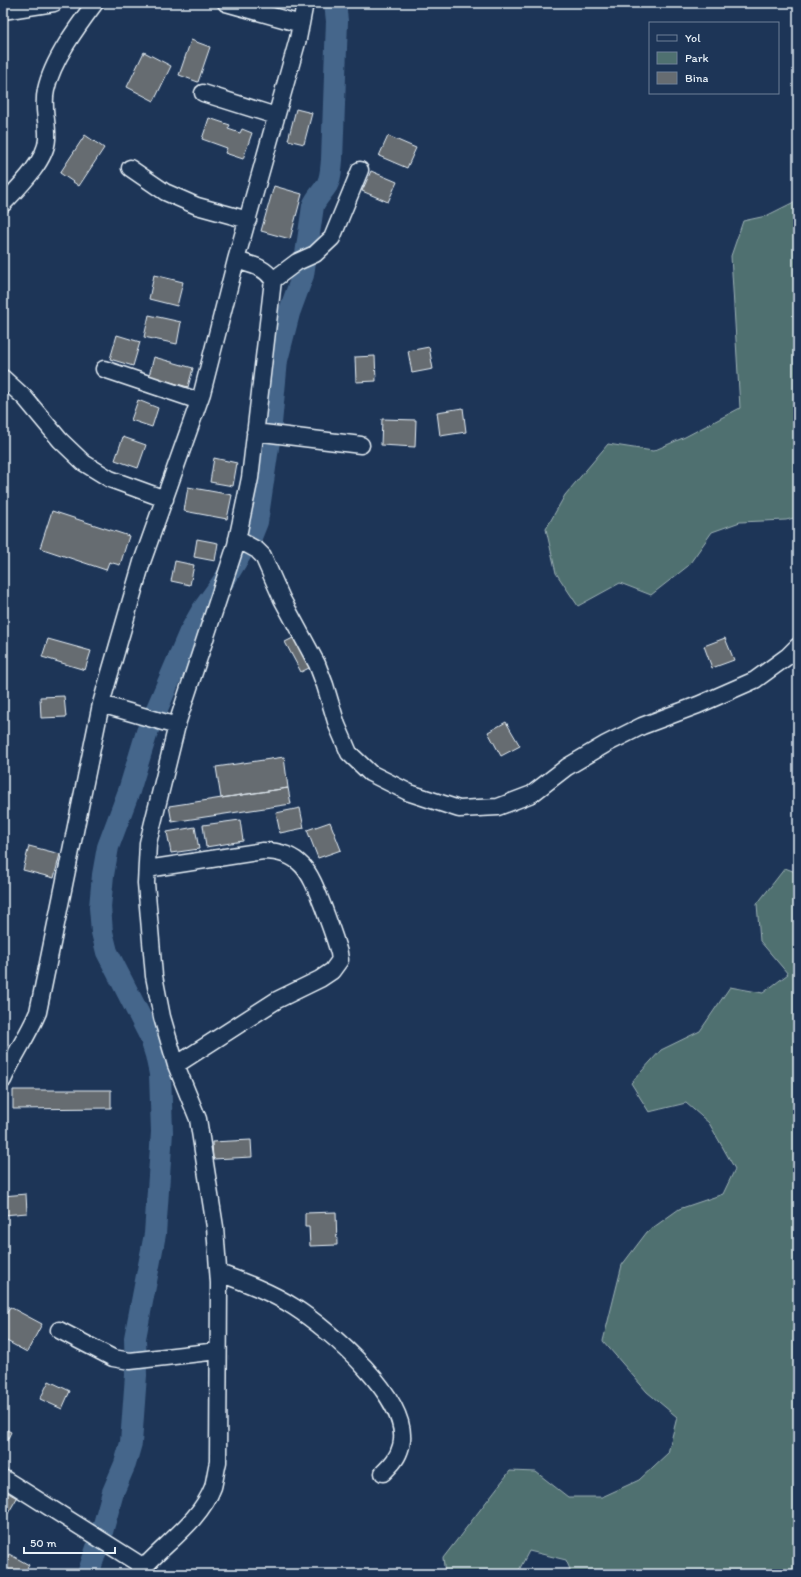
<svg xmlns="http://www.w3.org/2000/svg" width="801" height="1577" font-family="Itim,sans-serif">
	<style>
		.green { fill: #4f7070; stroke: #9cb0b4 }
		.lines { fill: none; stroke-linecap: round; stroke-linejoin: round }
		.river { stroke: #45668b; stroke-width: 22 }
		.building { fill: #666c71; stroke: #e8f1f8 }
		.minor-casing { stroke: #e8f1f8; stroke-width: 19 }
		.minor { stroke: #1d3557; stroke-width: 16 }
	</style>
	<rect width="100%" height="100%" fill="#1d3557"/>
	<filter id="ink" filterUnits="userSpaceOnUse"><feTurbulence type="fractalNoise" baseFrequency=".025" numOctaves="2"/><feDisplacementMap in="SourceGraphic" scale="8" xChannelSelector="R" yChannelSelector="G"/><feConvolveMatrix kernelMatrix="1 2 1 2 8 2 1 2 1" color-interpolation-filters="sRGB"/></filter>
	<g filter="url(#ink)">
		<path class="green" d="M798 200V517L786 520 740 522 712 532 688 566 651 595 620 583 578 606 556 573 546 529 565 495 608 444 653 451 685 437 740 408 731 256 743 221 766 216Z
			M785 868 798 873V1574H572L566 1560 529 1551 517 1574H445L443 1558 510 1471 536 1472 568 1497H602L639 1480 668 1453 677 1417 647 1392 603 1341 622 1265 647 1232 679 1209 723 1194 735 1169 709 1123 686 1103 649 1112 631 1083 661 1050 700 1031 730 987 763 993 788 974 760 941 757 904Z"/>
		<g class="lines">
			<path class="river" d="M88 1574 100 1539 113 1492 125 1464 131 1443 136 1375 135 1338 155 1234 162 1132 160 1074 156 1055 150 1036 107 952 102 932 100 907 103 875 108 847 129 791 147 732 189 634 202 611 225 579 251 537 257 522 270 434 277 360 289 313 303 275 313 206C316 198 322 193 327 185 331 178 331 169 332 160L336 48 337 21 335 3"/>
		</g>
		<path class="building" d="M191 40 210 47 198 82 179 75Z
			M144 52 171 66 154 101 127 87Z
			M296 109 312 113 304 144 288 140Z
			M209 118 230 125 228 129 240 133 242 129 252 133 243 159 225 153 227 148 202 139Z
			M85 135 104 148 79 186 60 173Z
			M388 136 416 148 407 168 379 156Z
			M371 171 397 182 388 202 362 191Z
			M274 186 302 194 290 239 261 231Z
			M154 275 183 282 177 306 149 299Z
			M149 315 181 322 177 344 144 337Z
			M117 335 140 342 133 366 110 359Z
			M429 347 433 369 412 373 408 351Z
			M375 356 376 381 356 382 355 357Z
			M154 357 193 368 188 387 149 376Z
			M138 400 158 408 152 427 131 420Z
			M463 408 466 432 440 436 437 412Z
			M382 419 416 420 415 447 381 445Z
			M123 437 146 445 138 468 115 460Z
			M214 458 237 463 233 486 210 482Z
			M188 487 232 495 227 519 184 511Z
			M52 511 129 536 120 565 109 562 106 570 40 548Z
			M197 539 218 543 215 561 194 557Z
			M175 561 194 565 190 585 171 581Z
			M297 636 313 666 301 672 285 642Z
			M725 638 734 660 712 668 704 646Z
			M48 639 91 651 85 670 42 657Z
			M64 696 66 717 41 718 40 697Z
			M506 722 520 746 501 756 488 732Z
			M284 757 288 788 221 798 216 767Z
			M288 788 291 804 172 822 169 806Z
			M300 808 304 828 280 833 276 813Z
			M240 820 243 841 206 847 203 825Z
			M330 822 341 850 318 858 307 830Z
			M195 827 199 849 171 853 167 832Z
			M29 846 60 854 54 878 23 870Z
			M13 1090H111V1108L13 1109Z
			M251 1140 252 1157 213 1159 212 1142Z
			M26 1194 27 1213 3 1215V1196Z
			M336 1212 337 1245 310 1246 309 1227H305V1213Z
			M10 1307 42 1324 27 1352 3 1339V1320Z
			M49 1381 70 1391 62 1409 40 1399Z
			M3 1428 11 1432 3 1449Z
			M3 1490 17 1498 3 1522Z
			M9 1554 29 1565 24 1574H3V1564Z"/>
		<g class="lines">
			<g class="minor-casing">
				<path id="minor" d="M226 3 301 24
					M3 11 54 3
					M203 93 276 116
					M130 168 165 192 197 206 248 220
					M3 204C18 188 46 161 47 139 48 122 42 107 46 90 52 61 77 27 95 3
					M273 280 297 262 315 254 332 238 360 170
					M104 369 199 401
					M3 378 25 398 60 440 84 463 110 479 165 499
					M255 432 361 445
					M237 539 257 550 263 556 282 599 317 664 325 685 337 725 349 753 370 773 410 793 459 809 498 807 532 794 567 767 606 744 642 726 698 705 755 680 788 656 798 646
					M101 704 177 726
					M147 869 263 851C304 851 311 876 324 909 329 923 335 938 339 953L340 960 332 971 320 979 277 1000 176 1065
					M3 1080C13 1056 28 1036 38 1012L101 704 142 562 202 393 236 260 298 39 305 3
					M219 1273C244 1282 271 1292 294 1307 328 1329 413 1400 401 1446 398 1458 392 1464 383 1473
					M59 1330 113 1358 130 1361 218 1351
					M3 1478 144 1567
					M138 1574C161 1546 200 1522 213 1487 215 1479 216 1470 218 1462L219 1283 215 1227 198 1119 176 1065 162 1017 154 976 146 883 148 843 178 721 236 545 250 478 273 280C264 266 251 265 236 260"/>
			</g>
			<use href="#minor" class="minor"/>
		</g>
	</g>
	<rect width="801" height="1577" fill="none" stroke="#1d3557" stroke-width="16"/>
	<rect x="8" y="8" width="785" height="1561" fill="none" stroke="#e8f1f8" stroke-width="1.5" filter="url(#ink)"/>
	<rect x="649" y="22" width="130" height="72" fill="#1d3557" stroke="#6e8097"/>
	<rect x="657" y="35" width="20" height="6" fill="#1d3557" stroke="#6e8097"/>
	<text x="685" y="42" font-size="12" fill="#e8f1f8">Yol</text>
	<rect x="657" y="52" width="20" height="12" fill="#4f7070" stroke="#6e8097"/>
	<text x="685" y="62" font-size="12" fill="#e8f1f8">Park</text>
	<rect x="657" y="72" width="20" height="12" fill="#666c71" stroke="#6e8097"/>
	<text x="685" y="82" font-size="12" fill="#e8f1f8">Bina</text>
	<path d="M24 1547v6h91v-6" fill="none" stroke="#e8f1f8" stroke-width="2"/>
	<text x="30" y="1547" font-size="12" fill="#e8f1f8" stroke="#1d3557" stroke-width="3" paint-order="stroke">50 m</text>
</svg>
